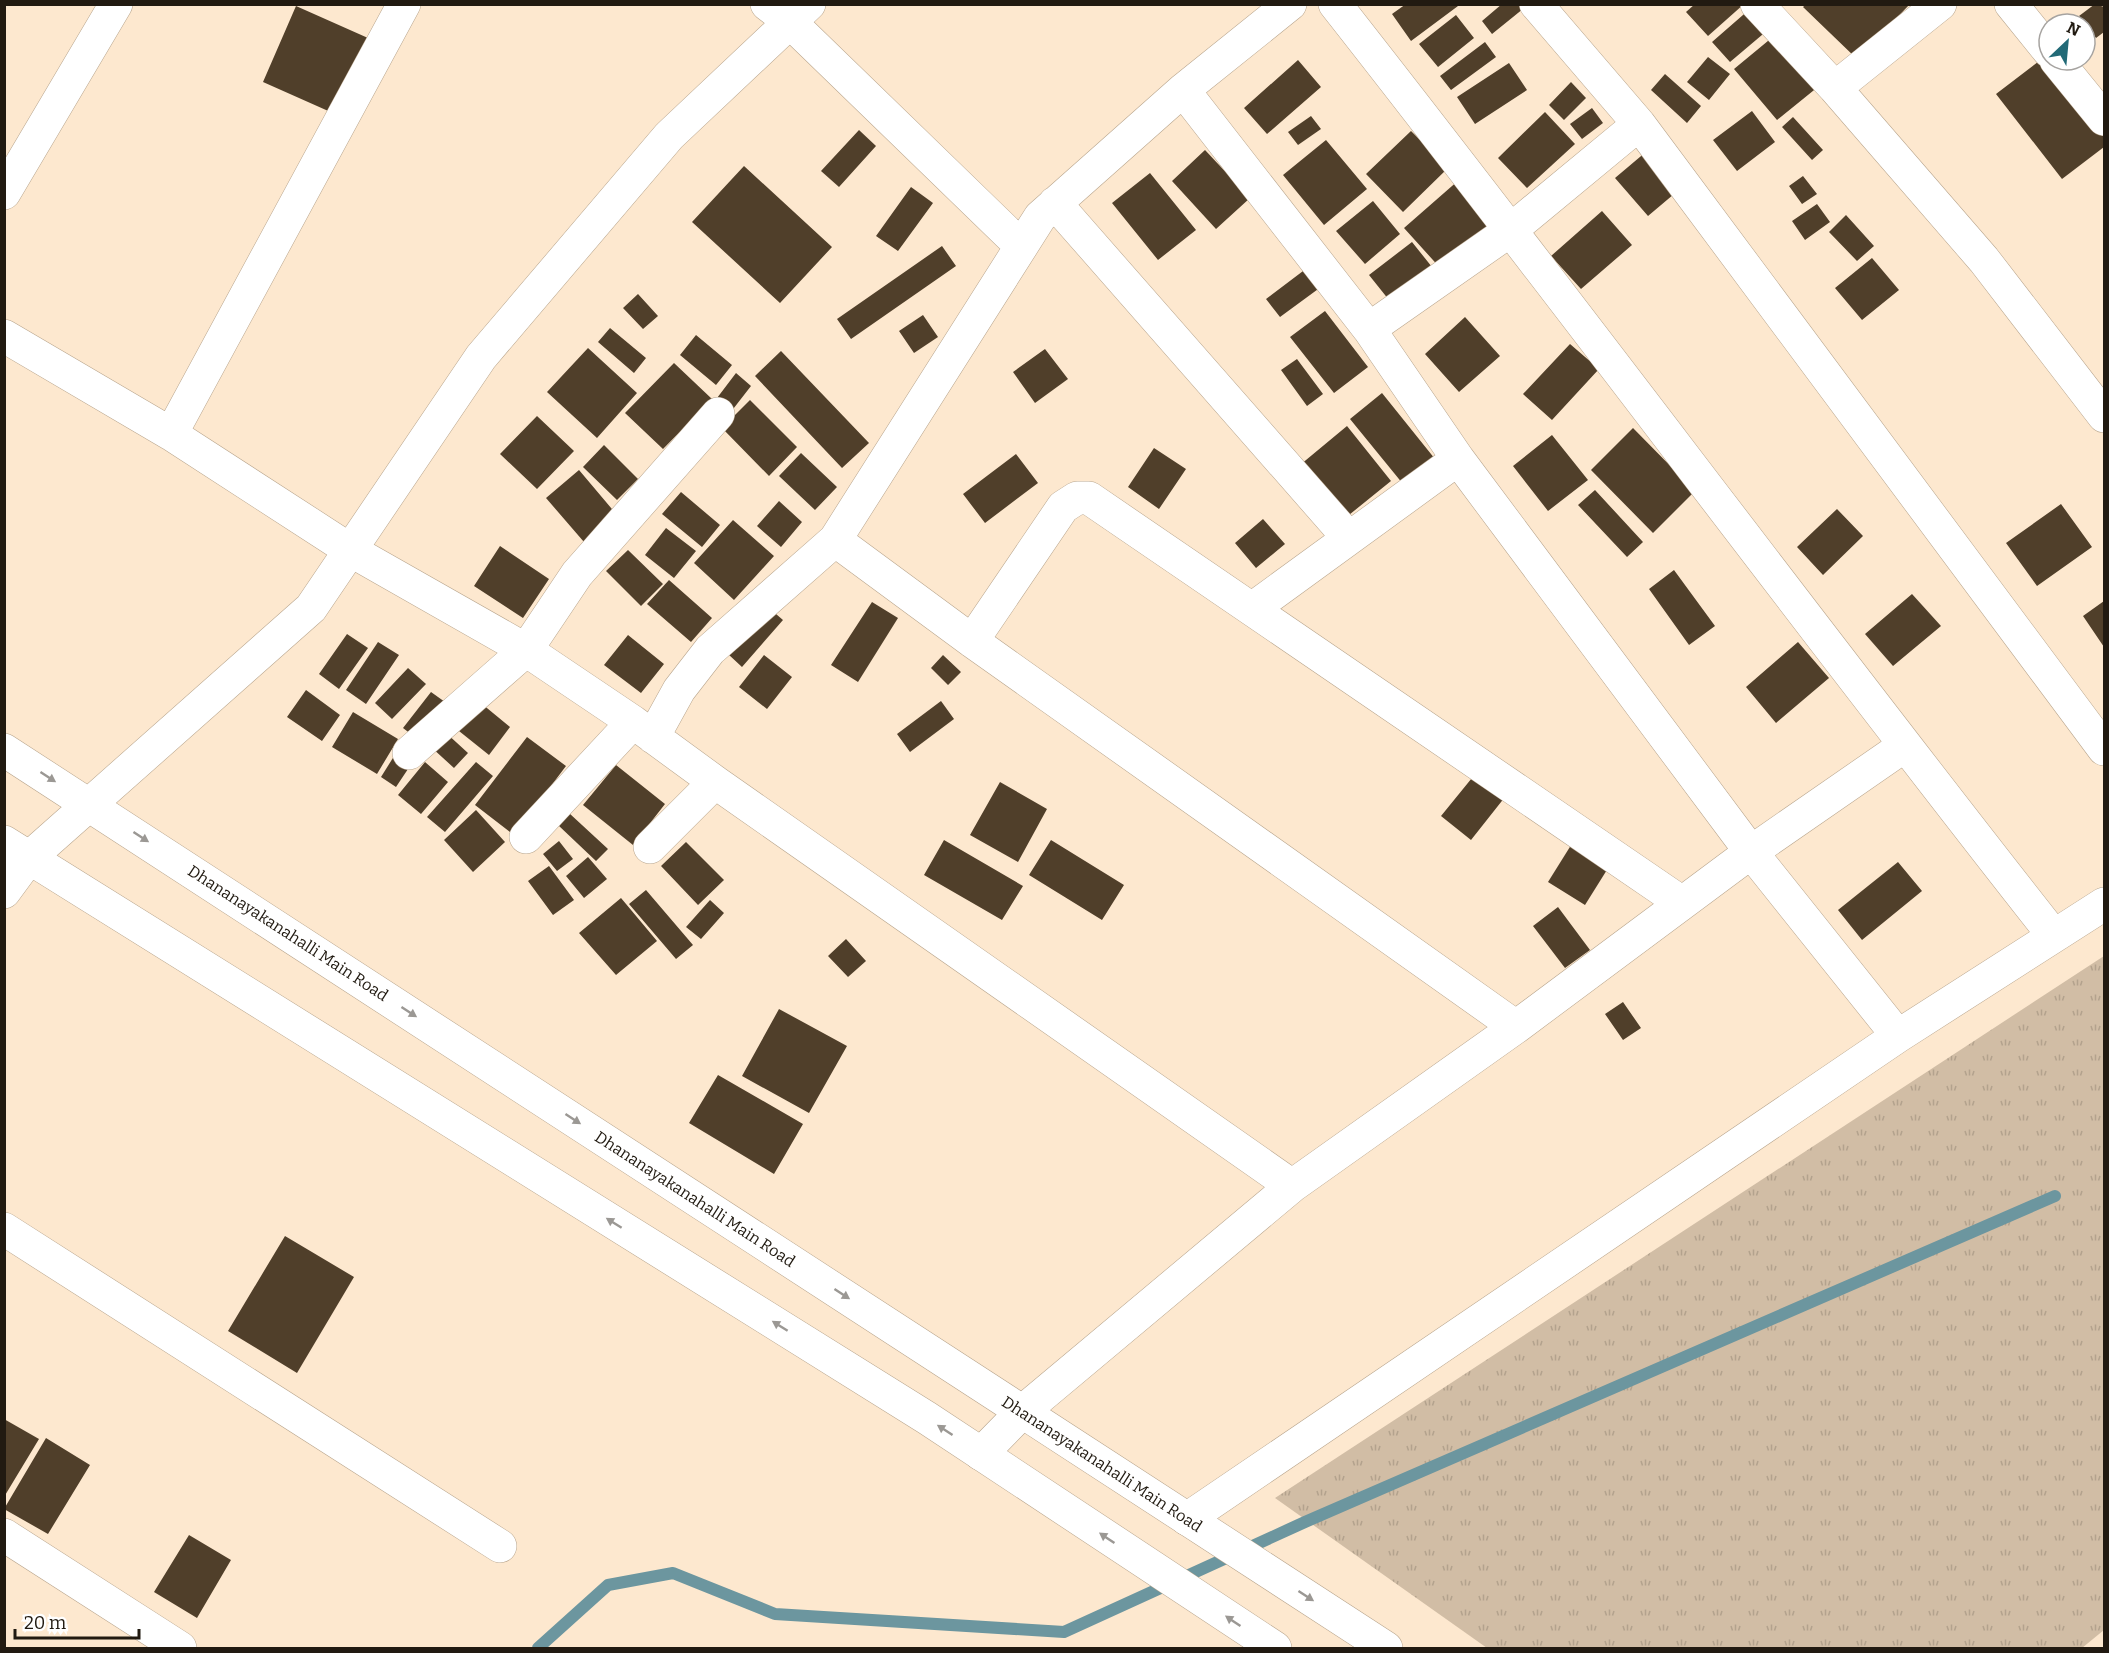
<svg xmlns="http://www.w3.org/2000/svg" width="2109" height="1653" font-family="Bitter,serif">
	<style>
		.grass { fill: url(#grass-tufts) }
		.lines { fill: none; stroke-linecap: round; stroke-linejoin: round }
		.stream { stroke: #6c969f; stroke-width: 12 }
		.building { fill: #503f2a }
		.street-casing { stroke: #b8a58d; stroke-width: 34 }
		.secondary-casing { stroke: #b8a58d; stroke-width: 34 }
		.street { stroke: #fff; stroke-width: 33 }
		.secondary { stroke: #fff; stroke-width: 33 }
		.oneway { fill: #9b9894 }
		.labels { text-anchor: middle; dominant-baseline: central; stroke-width: 6; stroke-linejoin: round; paint-order: stroke }
		.street-label { font-size: 16px; fill: #211a11; stroke: #fff }
	</style>
	<defs>
		<pattern id="grass-tufts" width="24" height="20" patternUnits="userSpaceOnUse" patternTransform="scale(1.5)"><rect width="24" height="20" fill="#d1bda5"/><path d="M3 7l-1-3M5 7V3M7 7l1-3M15 17l-1-3M17 17v-4M19 17l1-3" fill="none" stroke="#b3a28d"/></pattern>
	</defs>
	<rect width="100%" height="100%" fill="#fde8cf"/>
	<path class="grass" d="M2104 956V1630L2082 1648H1487L1275 1498Z"/>
	<g class="lines">
		<path class="stream" d="M538 1648 608 1585 673 1573 775 1614 1064 1632 1305 1522 2055 1196"/>
	</g>
	<path class="building" d="M1406 4H1457L1458 6 1411 41 1392 14Z
		M1502 4H1529L1492 34 1482 21Z
		M1695 4H1744L1708 36 1686 12Z
		M1806 4H1910L1857 59 1803 7Z
		M2095 4 2104 7V32L2096 38 2079 16Z
		M296 6 368 38 335 114 263 82Z
		M1751 8 1769 29 1730 62 1712 42Z
		M1456 15 1474 38 1438 67 1419 44Z
		M1780 31 1824 82 1777 120 1734 69Z
		M1485 42 1496 57 1451 90 1440 76Z
		M2047 55 2104 131V147L2062 179 1996 94Z
		M1708 57 1730 74 1709 100 1687 82Z
		M1298 60 1321 87 1267 134 1244 108Z
		M1509 63 1527 90 1475 124 1457 97Z
		M1665 74 1701 106 1687 123 1651 90Z
		M1571 82 1586 98 1564 120 1549 105Z
		M1592 108 1603 123 1582 139 1570 124Z
		M1752 111 1775 142 1737 171 1713 140Z
		M1545 112 1575 144 1527 188 1498 158Z
		M1311 116 1321 129 1298 145 1288 132Z
		M1793 117 1823 150 1812 160 1782 127Z
		M859 130 876 146 839 187 821 171Z
		M1411 131 1448 168 1403 212 1366 174Z
		M1326 140 1367 189 1324 225 1283 175Z
		M1205 150 1250 198 1216 229 1172 181Z
		M1647 151 1680 189 1648 216 1615 178Z
		M744 166 832 247 780 303 692 222Z
		M1150 173 1196 230 1158 260 1112 203Z
		M1803 176 1817 194 1802 204 1789 186Z
		M1460 179 1497 221 1442 270 1404 228Z
		M911 187 933 203 898 251 876 236Z
		M1373 201 1400 234 1365 264 1336 231Z
		M1817 204 1830 222 1805 240 1792 221Z
		M1602 211 1632 245 1581 289 1551 256Z
		M1846 215 1874 246 1857 261 1829 232Z
		M1412 242 1436 272 1393 305 1369 275Z
		M942 246 956 266 851 339 837 319Z
		M1872 258 1899 290 1862 320 1835 288Z
		M1311 265 1325 284 1280 317 1266 299Z
		M638 294 658 316 643 329 623 308Z
		M1325 311 1368 367 1334 393 1290 337Z
		M923 315 938 337 914 353 899 331Z
		M1465 317 1500 356 1459 392 1425 354Z
		M610 328 646 358 634 373 598 342Z
		M696 335 732 365 716 385 680 355Z
		M1570 344 1599 369 1552 420 1523 394Z
		M588 348 637 393 597 438 547 392Z
		M1045 349 1068 379 1035 403 1013 372Z
		M781 351 869 443 842 468 755 376Z
		M1297 359 1323 394 1307 406 1281 370Z
		M674 363 712 399 663 449 625 413Z
		M736 373 751 386 730 413 714 402Z
		M1382 393 1435 459 1403 484 1350 419Z
		M750 400 797 447 769 476 722 428Z
		M537 416 574 451 537 489 500 454Z
		M1347 426 1391 481 1344 519 1300 465Z
		M1633 428 1695 491 1653 533 1591 470Z
		M1552 435 1588 480 1548 511 1513 466Z
		M604 445 638 479 617 500 583 467Z
		M1154 448 1186 469 1159 509 1128 487Z
		M801 453 837 487 815 510 779 476Z
		M1016 454 1038 483 985 523 963 494Z
		M579 470 617 515 584 542 546 498Z
		M1595 490 1643 542 1627 557 1578 505Z
		M681 492 720 525 702 547 662 514Z
		M779 501 802 522 781 547 757 526Z
		M2061 504 2092 547 2037 586 2006 543Z
		M1837 509 1863 536 1823 575 1797 547Z
		M1263 519 1285 544 1256 568 1235 543Z
		M733 520 774 556 734 600 694 563Z
		M666 528 696 551 674 578 645 555Z
		M500 546 549 579 523 618 474 586Z
		M628 550 663 584 641 606 606 571Z
		M1674 570 1715 626 1689 645 1649 589Z
		M669 580 712 618 691 642 647 604Z
		M1912 594 1941 626 1893 666 1865 634Z
		M2104 601V647L2083 616Z
		M872 602 898 618 858 682 831 665Z
		M769 608 783 620 742 667 728 654Z
		M347 634 368 648 339 689 319 674Z
		M628 635 664 664 641 693 604 665Z
		M378 642 399 655 366 704 346 690Z
		M1798 642 1829 678 1776 723 1746 687Z
		M764 655 792 677 767 709 739 687Z
		M943 655 961 672 948 685 931 668Z
		M408 668 426 684 392 719 375 703Z
		M306 690 340 715 322 741 287 717Z
		M431 692 445 702 416 738 403 728Z
		M476 699 510 727 489 755 454 727Z
		M941 701 954 719 910 752 897 734Z
		M353 712 398 739 377 774 332 747Z
		M445 732 468 753 454 768 431 747Z
		M527 737 566 766 514 835 475 805Z
		M396 753 412 763 396 787 381 777Z
		M425 762 448 782 421 814 398 795Z
		M476 762 493 776 445 832 427 817Z
		M616 765 665 804 633 845 583 805Z
		M1476 773 1505 797 1471 840 1441 816Z
		M1000 782 1047 809 1018 862 970 835Z
		M476 810 505 842 473 872 444 840Z
		M569 813 608 849 596 861 558 825Z
		M944 840 1023 886 1002 920 924 875Z
		M1051 840 1124 885 1102 920 1029 875Z
		M559 841 573 859 557 871 543 854Z
		M686 842 724 880 698 905 661 866Z
		M1573 842 1610 865 1585 905 1548 882Z
		M588 857 607 879 584 898 566 876Z
		M1898 862 1922 891 1862 940 1838 910Z
		M549 866 574 900 553 915 528 881Z
		M646 890 693 945 676 959 629 904Z
		M621 898 657 941 616 975 579 933Z
		M710 900 724 913 701 939 686 927Z
		M1558 907 1590 950 1565 968 1533 926Z
		M846 939 866 961 848 977 828 956Z
		M1623 1002 1641 1028 1623 1040 1605 1014Z
		M779 1009 847 1046 809 1113 742 1076Z
		M718 1075 803 1124 774 1174 689 1123Z
		M285 1236 354 1277 297 1373 228 1331Z
		M4 1419 39 1439 4 1497Z
		M46 1438 90 1465 48 1534 4 1509Z
		M189 1535 231 1560 197 1618 154 1592Z"/>
	<g class="lines">
		<g class="street-casing">
			<path id="street" d="M767 4 790 22 1020 245
				M1335 4C1578 313 1811 628 2054 936
				M1536 4 1639 124 2104 749
				M1757 4 1835 88 1940 4
				M2011 4 2049 51
				M2056 60 2104 119
				M1835 88 1984 260 2104 416
				M1183 90 1369 329 1458 459 1751 852 1898 1036
				M4 193 116 4
				M1055 203 1348 537
				M1369 329 1512 229 1639 124
				M4 336 171 434 350 550 526 650 633 722 715 782 1292 1186
				M171 434 404 4
				M835 540 972 641 1516 1027
				M1252 609 1458 459
				M972 641 1063 507 1077 498H1089L1682 903
				M653 737 679 690 710 650 835 540 1040 217 1183 90 1290 4
				M409 753 526 650 577 574 718 414
				M526 837 633 722
				M650 847 715 782
				M4 1229 500 1546
				M981 1454 1022 1412 1292 1186 1516 1027 1751 852 1904 746
				M1187 1519 1898 1036 2104 904
				M4 1535 180 1648"/>
		</g>
		<g class="secondary-casing">
			<path id="secondary" d="M4 750 1386 1648
				M4 842 927 1418 1275 1648
				M4 892 29 858 311 608 481 357 669 136 809 4"/>
		</g>
		<use href="#street" class="street"/>
		<use href="#secondary" class="secondary"/>
	</g>
	<defs><path id="oneway-solid" d="M-6-.8H1V-3.2L6.5 0L1 3.2V.8H-6Z" transform="scale(1.5)"/></defs>
	<g class="oneway">
		<use href="#oneway-solid" transform="translate(48 777) rotate(33)"/>
		<use href="#oneway-solid" transform="translate(141 837) rotate(33)"/>
		<use href="#oneway-solid" transform="translate(409 1012) rotate(33)"/>
		<use href="#oneway-solid" transform="translate(573 1119) rotate(33)"/>
		<use href="#oneway-solid" transform="translate(614 1223) rotate(-148)"/>
		<use href="#oneway-solid" transform="translate(842 1294) rotate(33)"/>
		<use href="#oneway-solid" transform="translate(780 1326) rotate(-148)"/>
		<use href="#oneway-solid" transform="translate(945 1430) rotate(-147)"/>
		<use href="#oneway-solid" transform="translate(1107 1538) rotate(-146)"/>
		<use href="#oneway-solid" transform="translate(1306 1596) rotate(33)"/>
		<use href="#oneway-solid" transform="translate(1233 1621) rotate(-146)"/>
	</g>
	<g class="labels">
		<g class="street-label">
			<text transform="translate(288 933) rotate(33)">Dhananayakanahalli Main Road</text>
			<text transform="translate(695 1199) rotate(33)">Dhananayakanahalli Main Road</text>
			<text transform="translate(1102 1464) rotate(33)">Dhananayakanahalli Main Road</text>
		</g>
	</g>
	<rect width="2109" height="1653" fill="none" stroke="#211a11" stroke-width="12"/>
	<g transform="translate(2067 42) rotate(26)"><circle r="28" fill="#ffffff" stroke="#a6a3a0" stroke-width="1.5"/>
	<path d="M0-4.5L10 22L0 15L-10 22Z" fill="#226a77"/>
	<text y="-9" font-size="16" font-weight="bold" text-anchor="middle" fill="#211a11">N</text>
	</g>
	<path d="M15 1629v9h124v-9" fill="none" stroke="#211a11" stroke-width="3"/>
	<text x="24" y="1629" font-size="18" fill="#211a11" stroke="#ffffff" stroke-width="4.5" paint-order="stroke">20 m</text>
</svg>
